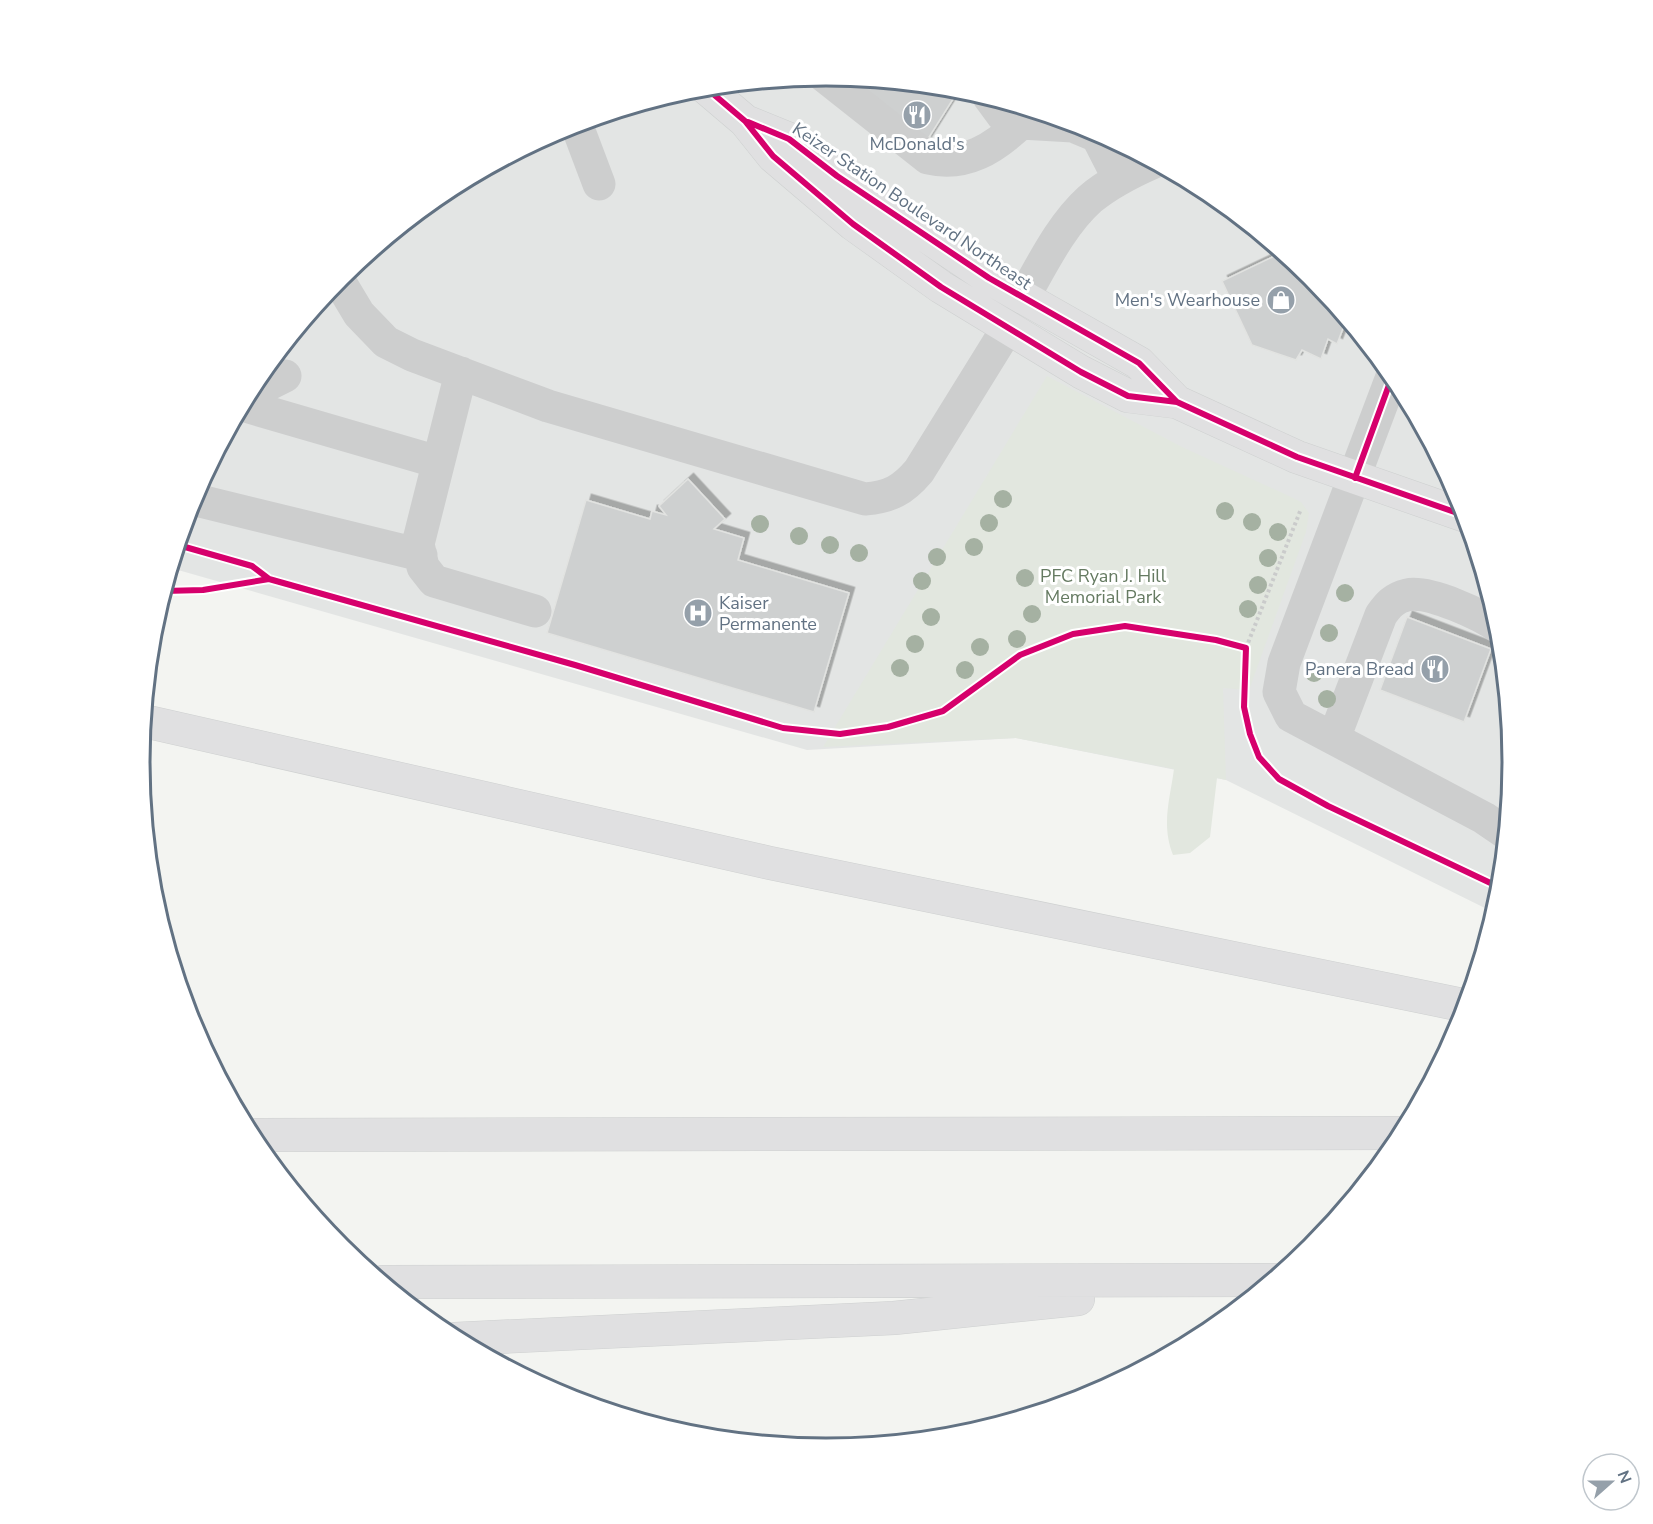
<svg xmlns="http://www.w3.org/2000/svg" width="1653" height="1524" font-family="'Nunito Sans',sans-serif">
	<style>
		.built { fill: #e3e5e4 }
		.green { fill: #e2e7df }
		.building { fill: #ced0d0; stroke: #e2e3e1; stroke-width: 1.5; filter: url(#shadow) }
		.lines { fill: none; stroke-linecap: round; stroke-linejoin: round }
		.major-casing { stroke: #ced0d0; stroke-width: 34 }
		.highway-casing { stroke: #ced0d0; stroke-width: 34 }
		.path { stroke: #cacbcb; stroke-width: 4; stroke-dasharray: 3 3; stroke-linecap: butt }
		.minor { stroke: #cdcece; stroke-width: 33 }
		.major { stroke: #e0e0e1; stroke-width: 33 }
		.highway { stroke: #e0e0e1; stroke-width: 33 }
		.cycleway-casing { stroke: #fff; stroke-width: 10 }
		.cycleway { stroke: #d6006c; stroke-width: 6 }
		.tree { fill: #a5b1a2 }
		.labels { text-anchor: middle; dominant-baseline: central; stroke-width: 6; stroke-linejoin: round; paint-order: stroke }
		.poi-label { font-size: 18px; fill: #627283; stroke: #fff; text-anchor: end }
		.street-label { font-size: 18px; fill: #627283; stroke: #fff }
		.park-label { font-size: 18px; fill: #657a61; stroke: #fff }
		.rim { fill: none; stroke: #627283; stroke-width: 3 }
	</style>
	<defs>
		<filter id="shadow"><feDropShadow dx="5.5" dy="-5.5" stdDeviation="0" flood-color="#0004"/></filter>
	</defs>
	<rect width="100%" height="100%" fill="#f3f4f1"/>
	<path class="built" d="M827 75 961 88 1090 127 1208 191 1313 276 1398 381 1461 499 1500 628 1513 762 1500 896 1495 913 1226 780 1016 738 807 750 171 568 192 499 255 380 341 276 445 191 564 127 693 88Z"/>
	<path class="green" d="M1047 376 1182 447 1289 496 1301 502 1309 513 1306 532 1249 690 1223 688 1226 780 1217 778 1210 837 1190 853 1173 855C1161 825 1170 799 1174 769L1016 738 823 747Z"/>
	<path class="building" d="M844 77 960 88 926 142Z
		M1283 252 1313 276 1347 318 1337 344 1328 339 1321 359 1302 350 1296 360 1252 345 1222 281Z
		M688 479 725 519 714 529 744 538 738 560 849 593 814 712 547 633 586 500 650 519 652 511 666 515 659 506Z
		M1407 617 1491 649 1464 722 1380 690Z"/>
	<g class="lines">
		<g class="major-casing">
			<path id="major" d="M705 87 745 121 773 156 853 224 941 287 1081 372 1128 396 1177 402 1297 457 1466 516
				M747 122 789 139 837 176 989 278 1139 363 1177 402"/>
		</g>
		<g class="highway-casing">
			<path id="highway" d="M144 721 770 863 1467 1006
				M251 1135 1403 1133
				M383 1282 1273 1280
				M455 1339 894 1318 1078 1299"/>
		</g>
		<path class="path" d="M367 265 383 241
			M1246 648 1301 509"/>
		<path class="minor" d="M823 75 928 158C966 167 994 148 1021 123
			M989 97 1003 116 1021 123 1073 126 1097 136 1119 179
			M576 123 599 184
			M338 279 359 314 386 342 412 355 548 406 865 499C890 497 903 490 919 471L1007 329
			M1023 298C1042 265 1061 225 1090 199 1109 183 1131 172 1154 162
			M461 373 418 544 423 567 434 581 535 611
			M1393 374 1284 663 1279 692 1291 716 1484 818 1506 833
			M247 395 285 376
			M242 405 438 462
			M192 499 421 555
			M1334 738 1381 615C1388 605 1394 598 1407 595 1429 590 1482 615 1500 628"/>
		<use href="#major" class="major"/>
		<use href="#highway" class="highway"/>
		<g class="cycleway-casing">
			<path id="cycleway" d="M705 87 745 121 773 156 853 224 941 287 1081 372 1128 396 1177 402 1297 457 1466 516
				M748 122 789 139 837 176 989 278 1139 363 1177 402
				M1355 478 1393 374
				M178 545 252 566 269 579
				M164 591 203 590 269 579 575 665 783 728 840 734 888 727 943 711 1020 655 1073 634 1125 626 1216 640 1246 648 1244 707 1250 734 1259 757 1279 779 1328 806 1501 888"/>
		</g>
		<use href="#cycleway" class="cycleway"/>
	</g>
	<g class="tree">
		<circle cx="1003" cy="499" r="9"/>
		<circle cx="1225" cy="511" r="9"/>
		<circle cx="1252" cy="522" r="9"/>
		<circle cx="989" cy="523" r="9"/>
		<circle cx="760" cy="524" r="9"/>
		<circle cx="1278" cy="532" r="9"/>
		<circle cx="799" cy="536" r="9"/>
		<circle cx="830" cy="545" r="9"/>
		<circle cx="974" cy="547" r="9"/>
		<circle cx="859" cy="553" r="9"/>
		<circle cx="937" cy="557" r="9"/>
		<circle cx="1268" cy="558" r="9"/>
		<circle cx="1025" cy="578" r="9"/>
		<circle cx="922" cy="581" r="9"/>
		<circle cx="1258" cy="585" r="9"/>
		<circle cx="1345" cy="593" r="9"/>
		<circle cx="1248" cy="609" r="9"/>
		<circle cx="1032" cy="614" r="9"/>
		<circle cx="931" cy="617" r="9"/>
		<circle cx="1329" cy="633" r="9"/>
		<circle cx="1017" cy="639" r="9"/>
		<circle cx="915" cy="644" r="9"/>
		<circle cx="980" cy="647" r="9"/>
		<circle cx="900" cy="668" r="9"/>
		<circle cx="965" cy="670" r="9"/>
		<circle cx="1314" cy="673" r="9"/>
		<circle cx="1327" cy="699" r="9"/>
	</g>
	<defs>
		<g id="restaurant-disc" transform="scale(1.5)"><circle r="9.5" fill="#95a0aa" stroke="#fff"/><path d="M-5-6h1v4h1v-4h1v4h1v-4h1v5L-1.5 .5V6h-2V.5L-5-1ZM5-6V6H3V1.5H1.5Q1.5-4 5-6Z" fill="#fff"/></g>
		<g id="shop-disc" transform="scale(1.5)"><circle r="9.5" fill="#95a0aa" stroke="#fff"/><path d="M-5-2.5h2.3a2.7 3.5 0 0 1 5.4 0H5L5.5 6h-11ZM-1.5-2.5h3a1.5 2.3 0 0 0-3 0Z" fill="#fff"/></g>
		<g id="hospital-disc" transform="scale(1.5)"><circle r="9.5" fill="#95a0aa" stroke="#fff"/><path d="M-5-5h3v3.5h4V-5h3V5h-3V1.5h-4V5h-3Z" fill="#fff"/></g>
	</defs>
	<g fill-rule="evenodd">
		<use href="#restaurant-disc" x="917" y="115"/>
		<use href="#shop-disc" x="1281" y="300"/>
		<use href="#hospital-disc" x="698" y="613"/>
		<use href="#restaurant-disc" x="1435" y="669"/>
	</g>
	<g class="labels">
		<g class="poi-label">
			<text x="917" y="144" text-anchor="middle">McDonald's</text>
			<text x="1260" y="300">Men's Wearhouse</text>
			<text x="719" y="603" text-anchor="start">Kaiser<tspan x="719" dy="21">Permanente</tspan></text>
			<text x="1414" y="669">Panera Bread</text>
		</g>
		<g class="street-label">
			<text transform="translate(912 206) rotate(34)">Keizer Station Boulevard Northeast</text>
		</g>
		<g class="park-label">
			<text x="1103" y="576">PFC Ryan J. Hill<tspan x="1103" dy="21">Memorial Park</tspan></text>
		</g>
	</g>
	<path d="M0 0H1653V1524H0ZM150 762a676 676 0 1 1 1352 0a676 676 0 1 1-1352 0Z" fill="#fff" fill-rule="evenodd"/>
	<path class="rim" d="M150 762a676 676 0 1 1 1352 0a676 676 0 1 1-1352 0Z"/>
	<g transform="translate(1611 1482) rotate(69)"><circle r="28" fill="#ffffff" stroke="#c0c7cd" stroke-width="1.5"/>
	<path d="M0-4.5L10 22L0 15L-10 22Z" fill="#95a0aa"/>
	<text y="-9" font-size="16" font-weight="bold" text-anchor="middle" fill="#627283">N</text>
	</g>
</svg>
